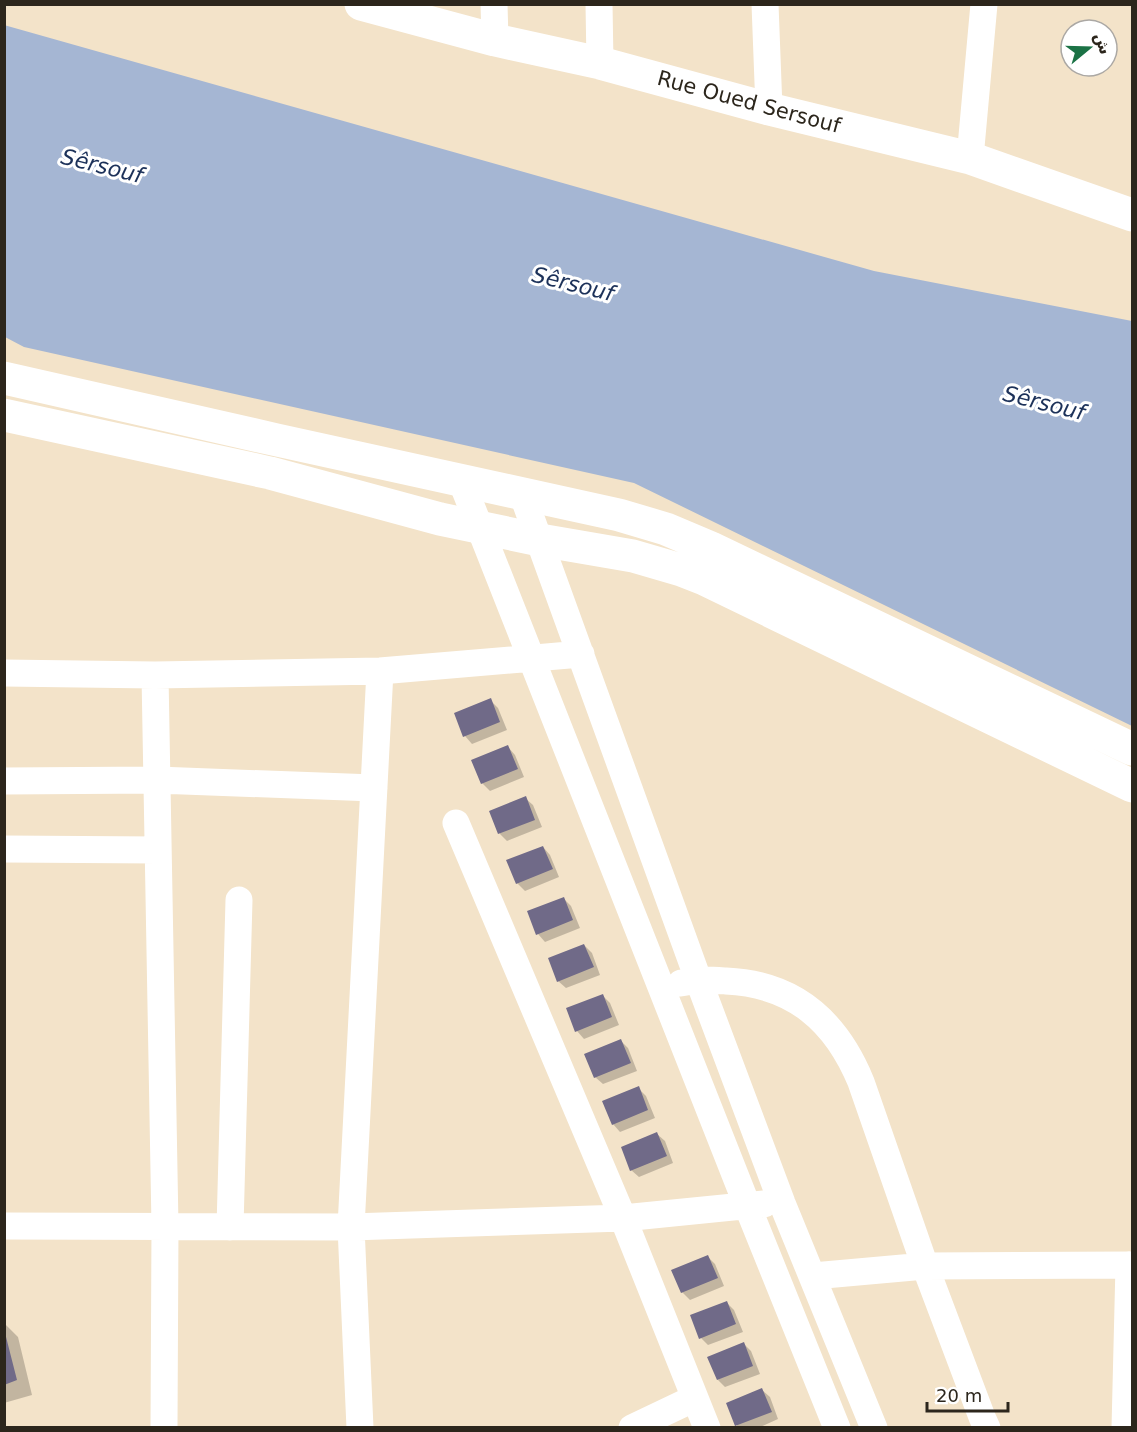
<svg xmlns="http://www.w3.org/2000/svg" width="1137" height="1432" font-family="'DejaVu Sans','Noto Sans Arabic',sans-serif">
	<style>
		.water { fill: #a5b6d3 }
		.shadow { fill: #0003 }
		.building { fill: #706a88 }
		.lines { fill: none; stroke-linecap: round; stroke-linejoin: round }
		.minor { stroke: #fff; stroke-width: 27 }
		.tertiary { stroke: #fff; stroke-width: 33 }
		.labels { text-anchor: middle; dominant-baseline: central; stroke-width: 6; stroke-linejoin: round; paint-order: stroke }
		.street-label { font-size: 21px; fill: #2c261c; stroke: #fff }
		.water-label { font-size: 22px; font-style: italic; fill: #1c3159; stroke: #fff }
	</style>
	<rect width="100%" height="100%" fill="#f3e3c9"/>
	<path class="water" d="M4 25 874 271 1132 321V726L634 483 24 347 5 337Z"/>
	<path class="shadow" d="M490 700 498 708 507 730 472 744 465 736Z
		M508 747 515 755 524 777 490 791 482 783Z
		M525 798 533 805 542 827 507 841 500 834 491 812Z
		M543 847 550 855 559 877 525 891 517 883Z
		M563 898 571 906 580 928 545 942 538 934Z
		M584 945 592 953 600 975 566 988 558 981Z
		M602 995 610 1003 619 1025 584 1039 577 1031Z
		M621 1041 628 1048 637 1071 603 1084 595 1077Z
		M638 1088 646 1096 655 1118 620 1132 613 1124Z
		M657 1134 665 1141 673 1163 639 1177 631 1170Z
		M708 1257 715 1264 724 1286 690 1300 682 1292Z
		M726 1302 734 1310 743 1332 708 1345 701 1338Z
		M4 1323 18 1337 32 1395 4 1403Z
		M744 1344 751 1351 760 1374 725 1387 718 1380Z
		M762 1390 770 1397 778 1419 758 1428H738L728 1403Z"/>
	<path class="building" d="M491 698 500 722 463 737 454 713Z
		M508 745 518 769 481 784 471 760Z
		M526 796 535 820 498 834 489 811Z
		M543 846 553 869 516 884 506 860Z
		M564 897 573 920 536 935 527 911Z
		M584 944 594 967 557 982 548 958Z
		M603 994 612 1017 575 1032 566 1008Z
		M621 1039 631 1063 594 1078 584 1054Z
		M639 1086 648 1110 612 1125 602 1101Z
		M657 1132 667 1156 630 1171 621 1147Z
		M708 1255 718 1278 681 1293 671 1270Z
		M727 1301 736 1324 699 1339 690 1315Z
		M4 1329 17 1380 4 1385Z
		M744 1342 753 1366 717 1380 707 1357Z
		M762 1388 772 1412 735 1426 726 1403Z"/>
	<g class="lines">
		<path class="minor" d="M494 4 495 40
			M599 4 600 63
			M765 4 769 109
			M970 158 984 4
			M461 480 747 1205 837 1428
			M522 493 698 979 782 1203 874 1428
			M4 673 155 675 380 671 581 654
			M155 675 165 1226 164 1428
			M4 781 157 780 374 788
			M456 823 623 1218 707 1428
			M4 849 158 850
			M681 983C697 979 710 980 726 981 794 984 836 1021 861 1082L925 1266 982 1417 987 1428
			M4 1226 351 1227 380 671
			M230 1227 239 900
			M813 1276 925 1266 1132 1265
			M360 1428 351 1227 623 1218 764 1204
			M632 1428 695 1398
			M1125 1428 1129 1265"/>
		<path class="tertiary" d="M361 4 495 40 600 63 769 109 970 158 1132 215
			M4 378 277 440 619 515 666 529 711 548 1132 749
			M4 415 270 473 440 519 540 540 633 556 681 570 704 579 1132 786"/>
	</g>
	<g class="labels">
		<g class="street-label">
			<text transform="translate(749 102) rotate(15)">Rue Oued Sersouf</text>
		</g>
		<g class="water-label">
			<text transform="translate(102 166) rotate(14)">Sêrsouf</text>
			<text transform="translate(573 284) rotate(14)">Sêrsouf</text>
			<text transform="translate(1044 403) rotate(14)">Sêrsouf</text>
		</g>
	</g>
	<rect width="1137" height="1432" fill="none" stroke="#2c261c" stroke-width="12"/>
	<g transform="translate(1089 48) rotate(71)"><circle r="28" fill="#ffffff" stroke="#aba8a4" stroke-width="1.5"/>
	<path d="M0-4.5L10 22L0 15L-10 22Z" fill="#1b7245"/>
	<text y="-9" font-size="16" font-weight="bold" text-anchor="middle" fill="#2c261c">ش</text>
	</g>
	<path d="M927 1402v9h81v-9" fill="none" stroke="#2c261c" stroke-width="3"/>
	<text x="936" y="1402" font-size="18" fill="#2c261c" stroke="#ffffff" stroke-width="4.5" paint-order="stroke">20 m</text>
</svg>
